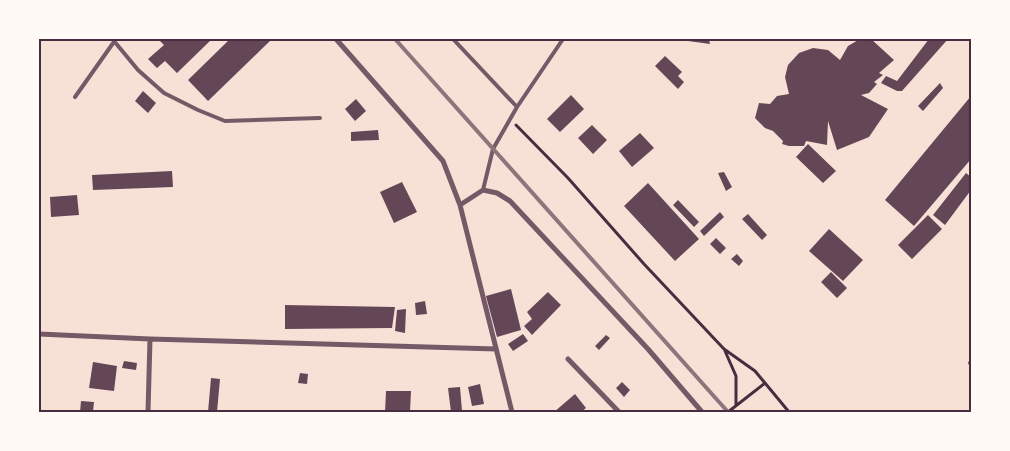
<svg xmlns="http://www.w3.org/2000/svg" width="1010" height="451" font-family="'DejaVu Sans',sans-serif">
	<style>
		.building { fill: #644757 }
		.lines { fill: none; stroke-linecap: round; stroke-linejoin: round }
		.path { stroke: #4a2c40; stroke-width: 3 }
		.service { stroke: #755966; stroke-width: 4 }
		.minor { stroke: #755966; stroke-width: 5 }
		.rail { stroke: #8f747c; stroke-width: 4 }
		.neatline { fill: none; stroke: #4a2c40; stroke-width: 2 }
	</style>
	<rect width="100%" height="100%" fill="#f7e1d7"/>
	<path class="building" d="M158 39H212L177 73 165 61 157 68 148 59 164 45Z
		M230 39H272L208 101 188 80Z
		M689 39H709L710 44 688 41Z
		M860 39H871L894 60 879 73 883 75 874 82 877 84 869 93 861 95 888 109 869 137 837 150 828 121 827 145 806 141 804 146H789L782 144 783 141 773 131 765 128 755 118 759 103 770 104 777 96 789 94 785 77 788 65 799 53 813 48 828 50 840 60 848 46Z
		M929 39H948L902 91H897L881 83 886 76 897 81Z
		M665 56 682 72 678 76 684 82 678 89 655 66Z
		M940 83 943 88 923 111 918 106Z
		M143 91 156 103 148 113 135 101Z
		M571 95 584 109 560 132 547 119Z
		M971 96V159L914 226 885 200Z
		M356 99 366 111 355 121 345 109Z
		M592 125 607 140 593 154 578 138Z
		M378 130 379 140 351 141V132Z
		M640 133 654 148 632 167 619 151Z
		M808 144 836 171 823 183 796 157Z
		M172 171 173 187 93 190 92 175Z
		M724 172 732 187 726 191 718 173Z
		M966 173 971 177V190L945 225 933 215Z
		M402 182 417 212 394 223 380 192Z
		M648 183 699 239 675 261 624 206Z
		M77 195 79 215 51 217 50 197Z
		M678 200 699 222 694 227 673 205Z
		M720 212 724 217 704 236 700 231Z
		M748 214 767 235 762 240 742 219Z
		M928 215 942 229 912 259 898 245Z
		M829 229 863 260 843 281 809 251Z
		M716 238 726 248 720 254 710 244Z
		M737 254 743 261 739 266 731 259Z
		M831 272 847 288 837 298 821 282Z
		M511 289 521 330 497 337 486 296Z
		M548 292 561 305 532 335 524 326 532 319 527 312Z
		M425 301 427 314 416 315 415 303Z
		M285 305 395 307 392 328 285 329Z
		M406 309 405 333 395 331 397 310Z
		M523 334 528 341 513 351 508 344Z
		M606 335 610 338 599 350 595 346Z
		M124 361 137 363 136 370 122 368Z
		M93 362 117 366 114 391 89 388Z
		M300 373 308 374 307 384 298 383Z
		M211 378 220 379 217 412H208Z
		M622 382 630 390 624 397 616 388Z
		M480 384 484 404 472 406 468 387Z
		M460 387 462 411 468 410V412H451L448 388Z
		M386 391H411L410 412H385Z
		M575 394 586 408 581 412H554Z
		M81 401 94 402 93 412H80Z"/>
	<g class="lines">
		<path class="path" d="M516 125 568 178 644 264 724 349 755 371 789 412
			M725 351 736 376V405
			M728 412 765 383"/>
		<path class="service" d="M453 39 517 107
			M114 41 138 70 164 93 198 110 225 121 320 118
			M75 97 116 39
			M483 190 493 149 517 107 563 39
			M970 363 971 362"/>
		<path class="minor" d="M336 39 443 161 460 205 512 412
			M460 205 483 190 497 193 510 201 648 349 702 412
			M39 334 150 339 496 349
			M568 359 619 412
			M148 412 150 339"/>
		<path class="rail" d="M395 39 728 412"/>
	</g>
	<rect width="1010" height="451" fill="none" stroke="#fffaf5" stroke-width="80"/>
	<rect x="40" y="40" width="930" height="371" class="neatline"/>
</svg>
